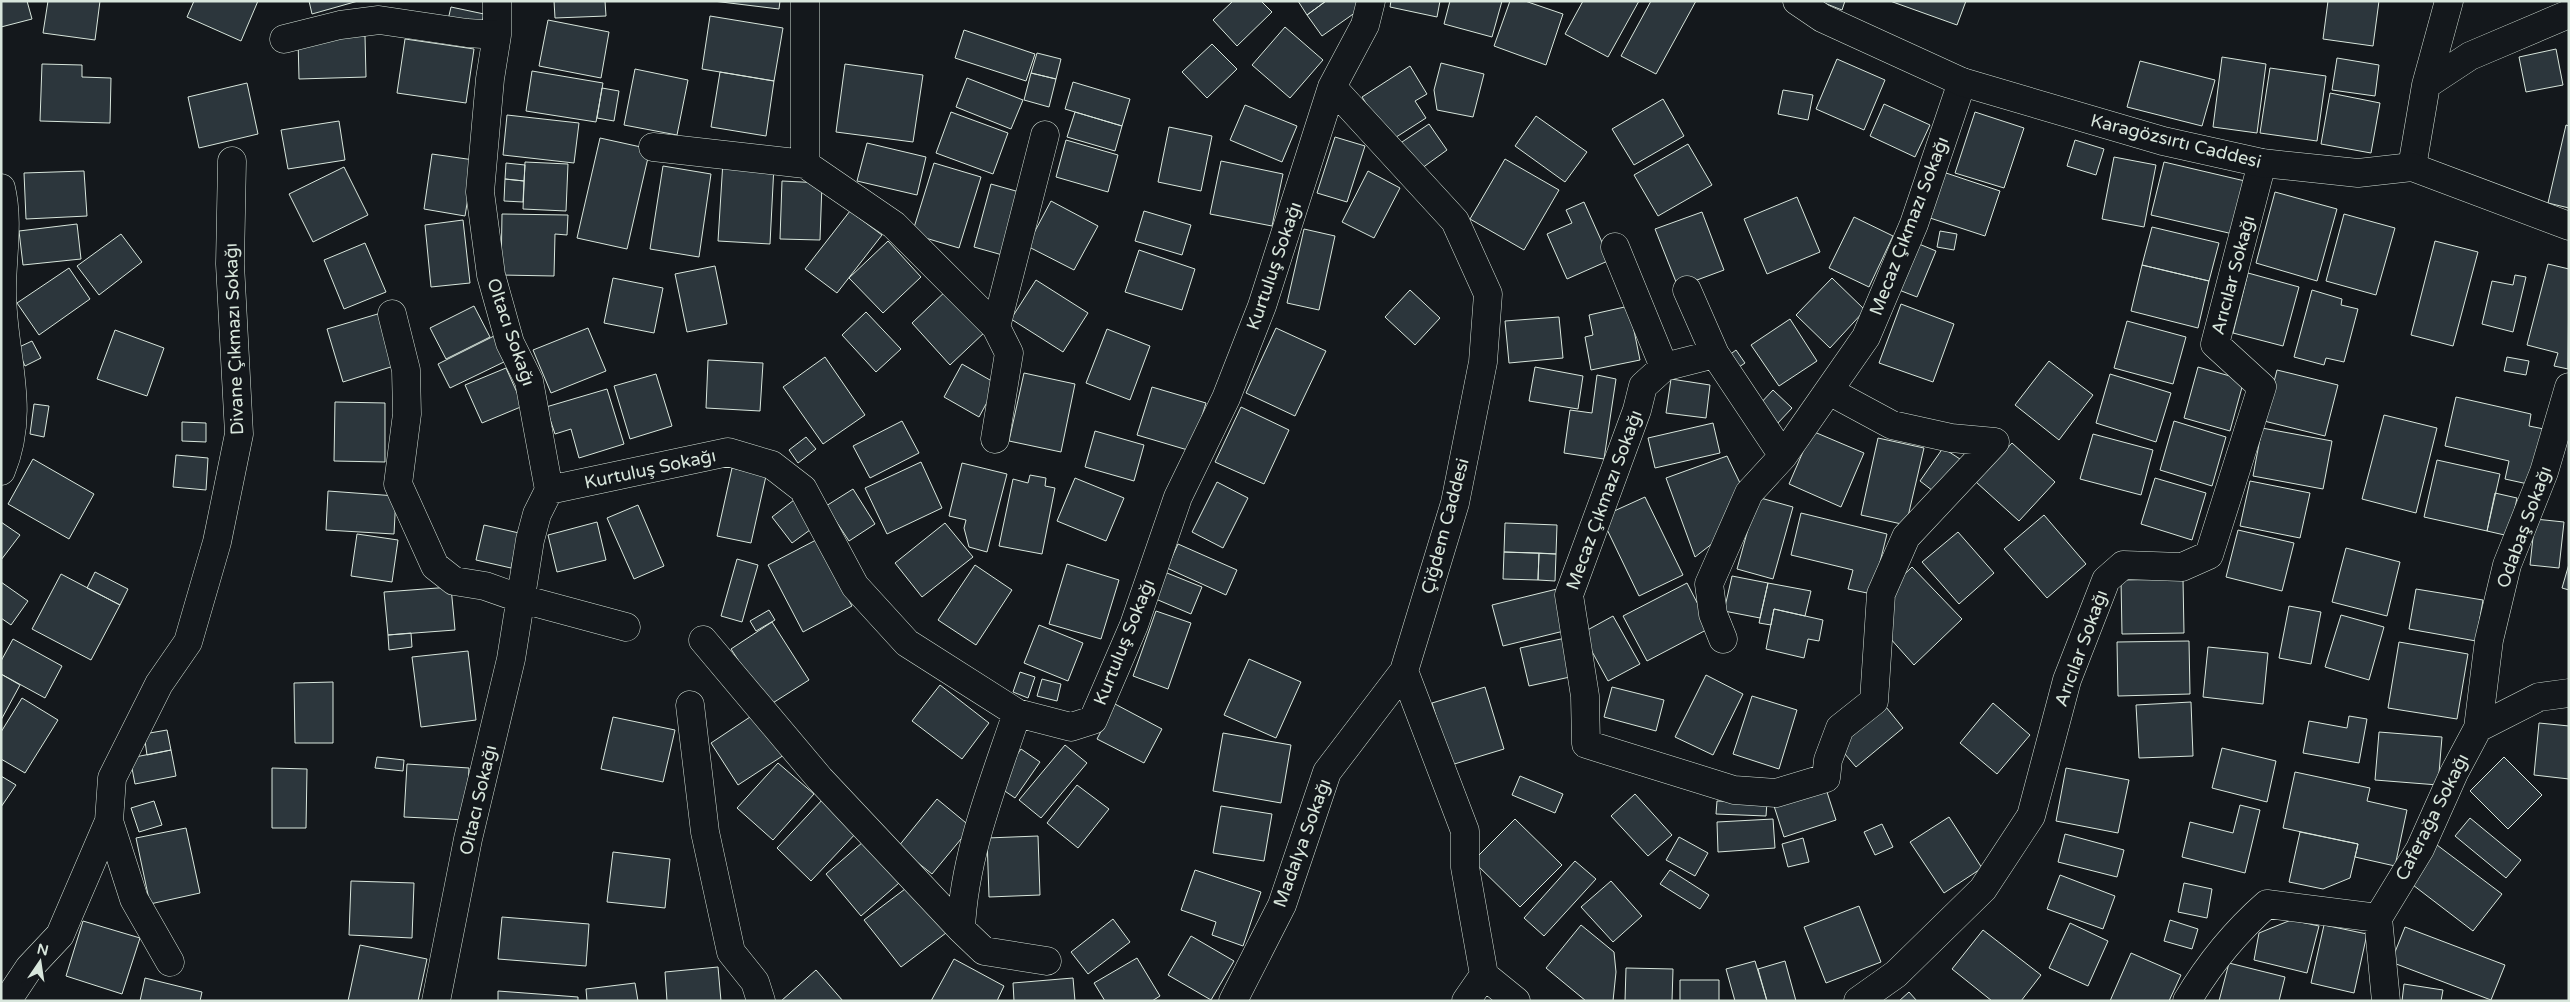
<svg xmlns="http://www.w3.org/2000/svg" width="2570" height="1002" font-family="'Varela Round',sans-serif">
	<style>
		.building { fill: #2c363c; stroke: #d8e6dc }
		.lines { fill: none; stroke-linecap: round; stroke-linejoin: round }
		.street-casing { stroke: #d8e6dc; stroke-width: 29 }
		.secondary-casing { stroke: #d8e6dc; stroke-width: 29 }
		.street { stroke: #14181c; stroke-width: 28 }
		.secondary { stroke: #14181c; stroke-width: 28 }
		.labels { text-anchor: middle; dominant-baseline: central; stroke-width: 4; stroke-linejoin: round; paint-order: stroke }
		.street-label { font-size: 18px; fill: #d8e6dc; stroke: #14181c }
	</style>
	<rect width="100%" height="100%" fill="#14181c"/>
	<path class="building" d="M1 1H27L32 19 1 27Z
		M48 1H100L95 40 43 33Z
		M194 1H258L241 41 187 17Z
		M309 1H358L312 14Z
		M554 1H605L606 16 555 18Z
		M713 1H780L779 9Z
		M1233 1H1261L1272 12 1237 46 1213 20Z
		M1298 1H1326L1307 15Z
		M1326 1H1364L1366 5 1322 36 1307 15Z
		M1391 1H1440L1437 17 1390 7Z
		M1450 1H1502L1492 37 1444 24Z
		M1510 1H1525L1563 14 1546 65 1494 46Z
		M1583 1H1639L1608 57 1565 34Z
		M1651 1H1696L1656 74 1621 56Z
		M1819 1H1845L1842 10Z
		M1890 1H1966L1957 25Z
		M2328 1H2379L2373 46 2323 39Z
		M451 7 484 14 481 30 447 24Z
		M710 16 783 28 774 81 702 69Z
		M548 20 609 32 601 78 539 66Z
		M1285 27 1323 60 1290 98 1252 65Z
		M964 30 1035 54 1026 81 955 58Z
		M365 36 366 77 299 79 298 38Z
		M405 39 474 49 466 103 397 93Z
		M1212 44 1237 69 1207 98 1182 72Z
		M2556 49 2563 85 2526 92 2519 57Z
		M1037 53 1061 59 1056 79 1031 73Z
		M2222 57 2266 64 2257 133 2213 127Z
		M2337 58 2379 65 2375 96 2332 90Z
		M1837 59 1885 80 1864 130 1816 109Z
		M2140 61 2215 80 2202 126 2127 107Z
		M1441 63 1484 74 1473 117 1437 110 1434 90Z
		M42 64 82 65V77L111 78 110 123 40 121Z
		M845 64 923 75 913 142 836 132Z
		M1410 66 1427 94 1415 101 1426 118 1390 141 1362 97Z
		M2270 68 2326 76 2317 141 2260 133Z
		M635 69 688 80 677 135 624 125Z
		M532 71 603 83 596 122 526 111Z
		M720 72 774 81 766 136 711 127Z
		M1031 73 1056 79 1049 107 1024 100Z
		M967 78 1023 100 1011 129 956 107Z
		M1073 82 1130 99 1122 126 1065 109Z
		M247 83 258 134 199 148 188 97Z
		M602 88 619 91 614 121 597 118Z
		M1783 90 1813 95 1808 120 1778 114Z
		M2330 93 2380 103 2371 153 2321 144Z
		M1663 99 1684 136 1634 165 1612 129Z
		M1884 104 1930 125 1915 157 1870 136Z
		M1245 105 1297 126 1282 162 1230 140Z
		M951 112 1008 133 993 174 936 153Z
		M1075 112 1122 126 1115 151 1067 137Z
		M1975 112 2024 128 2004 188 1955 173Z
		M507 115 579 123 574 163 503 155Z
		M1536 116 1587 152 1565 182 1515 146Z
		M339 121 345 160 288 169 281 130Z
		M1429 124 1447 150 1418 171 1399 144Z
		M2566 125 2569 126V208L2548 203Z
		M1169 127 1212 136 1201 191 1158 182Z
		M1335 137 1365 146 1347 202 1317 193Z
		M600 138 650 149 627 249 577 238Z
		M1066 140 1118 155 1108 192 1056 177Z
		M2075 140 2104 149 2096 175 2067 166Z
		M867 143 926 157 917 195 857 181Z
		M1688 144 1712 185 1658 216 1634 175Z
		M432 154 474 160 465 216 424 209Z
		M2114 157 2156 165 2144 227 2102 219Z
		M1505 159 1559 190 1524 250 1470 219Z
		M723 161 774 165 770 244 718 241Z
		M1221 161 1283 174 1272 226 1210 214Z
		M525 162 568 164 566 211 523 209Z
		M2164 162 2245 181 2233 234 2151 215Z
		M506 163 525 165 524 181 505 179Z
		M934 163 981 177 959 248 912 234Z
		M663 166 711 174 699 257 650 249Z
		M344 167 368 215 313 242 289 194Z
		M84 171 87 216 26 219 24 173Z
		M1368 171 1400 188 1374 238 1342 222Z
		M1943 172 2000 191 1985 236 1927 217Z
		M505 179 524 181 523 202 504 201Z
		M782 181 822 183 820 240 780 239Z
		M991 184 1023 193 1006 256 974 247Z
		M2275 192 2337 209 2317 281 2256 263Z
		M1797 197 1820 252 1767 274 1744 219Z
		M1051 201 1098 226 1074 270 1027 246Z
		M1584 202 1610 260 1567 279 1547 234 1572 223 1566 210Z
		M850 211 882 235 837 293 805 269Z
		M1144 211 1191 225 1182 255 1135 241Z
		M1702 212 1724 270 1678 287 1655 229Z
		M502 214 568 215 567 235 555 234 554 276 501 275Z
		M2344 214 2395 228 2376 295 2326 281Z
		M1854 217 1893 236 1869 287 1829 268Z
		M463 220 470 283 431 287 425 225Z
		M77 224 81 259 23 265 19 231Z
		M2152 227 2219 243 2209 281 2142 265Z
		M1304 229 1335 236 1319 310 1287 303Z
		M1940 231 1957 234 1954 250 1937 247Z
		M121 234 142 262 99 295 77 266Z
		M888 241 921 277 883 313 849 278Z
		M2435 241 2478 252 2453 346 2411 335Z
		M365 243 386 292 344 309 324 260Z
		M1919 244 1936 251 1917 297 1899 290Z
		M1139 250 1195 269 1182 310 1125 292Z
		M2548 264 2569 269 2568 369 2554 366 2558 353 2527 345Z
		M2142 265 2209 281 2198 328 2131 311Z
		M715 266 727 324 687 332 675 274Z
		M69 268 90 299 39 335 17 303Z
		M2248 273 2299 287 2283 346 2233 333Z
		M2515 275 2526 277 2513 332 2482 324 2492 281 2513 285Z
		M613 278 663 288 654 333 604 323Z
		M1832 278 1865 310 1830 348 1796 315Z
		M1036 280 1088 313 1063 352 1011 319Z
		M948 289 986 331 950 365 912 323Z
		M1410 290 1440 318 1415 345 1385 317Z
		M2312 290 2342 299 2341 305 2358 309 2344 362 2326 358 2324 365 2294 357Z
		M1901 304 1954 324 1933 382 1879 363Z
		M474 306 490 337 446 359 430 328Z
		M1629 306 1640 360 1591 370 1585 337 1593 335 1589 315Z
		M866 312 901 349 876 372 842 335Z
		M381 313 397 365 343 382 327 329Z
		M1559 317 1563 358 1509 363 1505 321Z
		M1790 319 1817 361 1779 386 1751 345Z
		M2127 321 2186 337 2173 384 2114 368Z
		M588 328 606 371 551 393 533 350Z
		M1276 328 1326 351 1295 416 1246 393Z
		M1107 329 1150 346 1130 400 1086 383Z
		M115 330 164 348 147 396 97 379Z
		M494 336 506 361 450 388 438 364Z
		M32 341 41 358 25 366 17 348Z
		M1736 350 1745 363 1733 371 1724 359Z
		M825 357 865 415 823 444 783 387Z
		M2507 357 2529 361 2526 375 2504 371Z
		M708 360 763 363 760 411 706 408Z
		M2049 361 2093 395 2059 440 2015 405Z
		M962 364 997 384 979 417 944 397Z
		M1535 367 1583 376 1578 409 1529 401Z
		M2198 367 2244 380 2230 431 2184 418Z
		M506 368 523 406 482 423 465 385Z
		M2277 370 2338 385 2325 436 2264 421Z
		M1024 373 1075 384 1061 452 1009 441Z
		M656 374 672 426 630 439 614 386Z
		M2110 374 2171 393 2156 442 2096 423Z
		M1597 375 1616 379 1604 459 1564 453 1570 410 1592 413Z
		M1671 379 1710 385 1706 418 1666 413Z
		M1152 387 1206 403 1191 451 1137 435Z
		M607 389 624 444 579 458 571 429 555 434 546 407Z
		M1773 390 1792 408 1777 424 1758 406Z
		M2456 397 2531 414 2529 426 2549 430 2537 486 2505 479 2509 461 2445 446Z
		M335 402 385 403V462L334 461Z
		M34 404 49 406 44 437 30 434Z
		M1241 407 1289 430 1264 484 1215 462Z
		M2384 415 2437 428 2416 513 2362 499Z
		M902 421 919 453 870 478 853 446Z
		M2174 421 2226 437 2212 486 2160 470Z
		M182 422 206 423V442L182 441Z
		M1713 423 1720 453 1655 468 1648 438Z
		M2262 428 2332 441 2323 489 2253 476Z
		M1095 431 1144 445 1134 481 1085 467Z
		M1812 431 1864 453 1841 507 1789 484Z
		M2093 434 2153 450 2141 495 2080 479Z
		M806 437 816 449 798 463 789 450Z
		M1878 438 1924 448 1906 525 1861 515Z
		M2012 443 2055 482 2019 521 1976 482Z
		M1943 448 1960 459 1937 494 1920 481Z
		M176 455 208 458 206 490 173 487Z
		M1727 456 1740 483 1713 543 1695 557 1666 478Z
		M33 459 94 494 69 539 8 504Z
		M2437 460 2500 474 2487 531 2424 517Z
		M921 462 942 508 887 534 865 488Z
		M962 463 1007 474 987 552 969 547 964 528 966 520 949 516Z
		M732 468 766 476 751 543 717 536Z
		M1030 475 1046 478 1045 486 1055 488 1042 554 999 546 1013 479 1028 483Z
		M1075 478 1124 498 1106 541 1057 521Z
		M2155 478 2206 493 2192 540 2141 524Z
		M2250 481 2310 493 2300 538 2240 526Z
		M1217 482 1248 498 1223 548 1192 532Z
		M853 489 875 524 849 541 826 506Z
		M328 491 396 496 394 534 326 530Z
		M2495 493 2517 498 2509 536 2487 531Z
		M1645 497 1683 575 1639 596 1601 517Z
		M1757 497 1793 507 1773 579 1737 569Z
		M794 500 814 527 792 543 772 517Z
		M638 505 664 566 634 579 607 518Z
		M1801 513 1887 534 1872 594 1848 589 1853 570 1791 555Z
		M2044 515 2086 564 2047 598 2004 549Z
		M2535 519 2564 522 2559 568 2530 565Z
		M1 522 20 535 1 560Z
		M597 522 606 560 557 572 548 535Z
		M945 523 973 557 922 597 895 563Z
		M1505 523 1557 525 1556 554 1504 552Z
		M484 525 519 533 511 568 476 560Z
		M2238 530 2294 543 2282 591 2226 577Z
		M1958 532 1994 573 1959 604 1922 562Z
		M357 534 398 540 392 582 351 576Z
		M816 540 852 606 803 632 768 565Z
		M1178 544 1237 570 1226 595 1167 568Z
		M2346 548 2400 562 2387 616 2332 602Z
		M1504 552 1539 553 1538 580 1503 579Z
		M1539 553 1556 554 1555 581 1538 580Z
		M737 559 758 565 742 622 721 616Z
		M1067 564 1119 580 1101 639 1049 624Z
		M2569 564V590L2562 588Z
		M975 565 1012 590 976 645 938 620Z
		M1912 567 1962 619 1914 665 1889 637 1887 591Z
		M1162 571 1202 587 1191 614 1151 597Z
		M95 572 128 589 120 605 87 588Z
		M61 574 120 605 91 660 32 629Z
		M1732 576 1768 583 1760 618 1724 611Z
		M2183 579 2184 633 2122 634 2121 580Z
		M1 582 28 601 11 625 1 618Z
		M1687 583 1710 628 1647 661 1623 616Z
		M1768 583 1811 591 1805 616 1774 609 1771 625 1759 623Z
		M451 587 455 630 388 635 384 592Z
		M1557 589 1568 630 1503 646 1492 605Z
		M2416 589 2483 600 2476 641 2409 629Z
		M2289 606 2321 612 2311 664 2279 658Z
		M1774 609 1823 620 1819 641 1808 639 1804 658 1766 649Z
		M769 610 775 620 756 631 750 621Z
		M1156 611 1191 623 1168 689 1133 676Z
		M2341 615 2384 627 2369 680 2325 667Z
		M1613 616 1640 664 1608 681 1582 633Z
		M772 622 809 680 768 706 731 649Z
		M1039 625 1083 643 1068 681 1024 663Z
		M411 633 412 647 389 650 388 635Z
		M1570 637 1579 675 1529 686 1520 648Z
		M13 639 62 666 45 698 1 674V661Z
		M2189 641 2190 694 2118 696 2117 642Z
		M2399 642 2468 654 2457 719 2388 708Z
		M2208 647 2268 653 2263 704 2203 697Z
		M468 651 476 720 421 727 412 657Z
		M1249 659 1301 682 1276 738 1224 715Z
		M1020 672 1035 677 1028 698 1013 692Z
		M1 674 20 685 1 720Z
		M1706 675 1743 694 1713 755 1675 737Z
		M1042 679 1061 684 1057 701 1037 696Z
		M333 682V743H295L294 683Z
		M940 685 989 723 962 759 912 721Z
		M1485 687 1504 749 1451 765 1432 703Z
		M1612 687 1664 700 1656 731 1604 717Z
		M1752 696 1797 710 1779 769 1733 754Z
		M22 698 58 720 25 773 1 759V732Z
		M2191 702 2193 756 2139 758 2136 705Z
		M1993 703 2030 735 1997 774 1960 743Z
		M1115 704 1162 729 1144 763 1097 739Z
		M1886 707 1903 728 1856 767 1839 747Z
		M756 713 784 755 738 785 711 743Z
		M2349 716 2367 719 2359 763 2303 753 2309 721 2347 728Z
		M613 717 675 730 663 782 601 769Z
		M2539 723 2569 726V779L2534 775Z
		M167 730 171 750 147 755 144 734Z
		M2379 732 2442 737 2438 785 2375 780Z
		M1223 733 1291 745 1281 803 1213 791Z
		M1065 745 1087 763 1041 818 1019 800Z
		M2222 748 2276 761 2267 802 2212 788Z
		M1021 749 1040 762 1015 798 996 785Z
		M171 750 176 776 135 784 130 758Z
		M377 757 404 760 403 771 375 768Z
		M2504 757 2542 795 2508 829 2470 791Z
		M778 763 814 794 773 840 737 808Z
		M407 764 469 768 466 820 404 817Z
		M272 768 307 769 306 828H272Z
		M2066 768 2129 780 2118 833 2056 821Z
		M2295 772 2370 788 2367 801 2407 810 2395 866 2355 857 2358 844 2283 828Z
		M1 776 16 785 1 807Z
		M1520 776 1563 794 1555 813 1512 795Z
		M1077 785 1109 809 1078 848 1047 823Z
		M1826 789 1836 820 1784 837 1774 806Z
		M1635 794 1672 835 1648 856 1611 816Z
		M824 798 858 831 811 881 777 848Z
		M937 799 971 827 932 874 898 847Z
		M154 801 162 825 139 832 131 808Z
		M1717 801 1767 802 1766 816 1716 814Z
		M2240 805 2260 810 2245 873 2182 857 2190 822 2233 833Z
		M1221 806 1272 814 1264 861 1213 853Z
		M1949 817 1982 868 1944 893 1910 842Z
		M2470 818 2521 860 2506 878 2455 836Z
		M1515 819 1562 865 1520 907 1473 861Z
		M1773 819 1775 848 1718 852 1717 822Z
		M1882 824 1893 847 1875 855 1864 832Z
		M186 828 200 893 150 904 136 838Z
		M2300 832 2358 844 2350 878 2323 889 2289 882Z
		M2065 834 2124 850 2117 877 2058 862Z
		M1038 836 1040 895 989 897 987 838Z
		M1679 837 1708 853 1695 876 1666 860Z
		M1803 838 1809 862 1788 867 1782 844Z
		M863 842 899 883 861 916 826 874Z
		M2437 845 2502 894 2473 931 2409 882Z
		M613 852 670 859 665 908 607 902Z
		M1575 861 1596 879 1544 936 1524 918Z
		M1195 870 1261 892 1243 946 1212 935 1216 922 1181 910Z
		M1670 870 1709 895 1700 909 1660 884Z
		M2060 875 2115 896 2103 929 2047 909Z
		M351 881 414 883 412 938 349 935Z
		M1611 881 1642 916 1613 942 1581 907Z
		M2184 883 2212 889 2207 918 2178 912Z
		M909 886 946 933 901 967 864 920Z
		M1859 906 1881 962 1826 983 1804 927Z
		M502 917 589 924 586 966 498 959Z
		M1113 919 1130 942 1088 974 1071 952Z
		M2170 920 2198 929 2192 949 2164 941Z
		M2291 920 2319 926 2307 973 2254 960 2259 933Z
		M83 921 140 938 122 994 66 976Z
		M2070 923 2108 941 2088 986 2049 968Z
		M1581 925 1614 952 1616 972 1613 1001H1586L1546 968Z
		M2324 925 2367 934 2354 993 2311 983Z
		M2405 927 2505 965 2491 1000 2391 962Z
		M1983 930 2041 975 2021 1001H1992L1952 969Z
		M1191 936 1234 961 1211 1000 1168 975Z
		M360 945 427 959 418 1001H348Z
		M2131 953 2181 975 2169 1001H2110Z
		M1137 958 1160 996 1152 1001H1105L1094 983Z
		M954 959 1004 986 997 1001H931Z
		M1755 961 1767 1001H1735L1726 969Z
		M1785 961 1796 1001H1767L1758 969Z
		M2229 963 2285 977 2279 1001H2219Z
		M718 967 721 1001H667L665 972Z
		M1626 968 1673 969 1672 1001H1625Z
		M816 970 843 1001H781Z
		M145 978 202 992 200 1001H140Z
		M1073 978 1075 1001H1014L1013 983Z
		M1680 980H1719V1001H1680Z
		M635 983 638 1001H587L586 989Z
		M2404 984 2443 990 2441 1001H2402Z
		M498 991 578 997V1001H498Z
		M1909 992 1917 1001H1899Z"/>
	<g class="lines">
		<g class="street-casing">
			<path id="street" d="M805 1V164L894 225 996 327 1009 353 995 439
				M284 39 340 25 379 20 467 33 497 35
				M2426 85 2470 56 2569 14
				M1332 87 1455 221 1488 294 1483 362 1455 503 1404 671 1465 831V867L1484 975 1466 1001
				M653 147 805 164
				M2412 167 2426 85 2449 1
				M1 188C9 221 2 256 2 291 2 355 27 408 1 471
				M1615 247 1664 367
				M1687 290 1715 354 1783 456
				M392 314 406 370 407 414 398 484 435 566 454 581 485 586 522 599 626 627
				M996 327 1045 135
				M1715 354 1664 367 1643 386 1637 410 1569 595 1585 696 1586 744 1734 790 1776 793 1826 778 1828 760 1840 728 1874 701 1881 594 1906 537 1995 442 1951 438 1892 425 1829 391
				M549 490 728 452 772 465 803 489 855 586 907 643 1017 713 1071 727 1093 720 1134 625 1178 497 1226 398 1262 306 1332 87 1365 25 1371 1
				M1723 639 1713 614 1709 584 1749 493 1783 456 1866 337 1914 224 1962 82
				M703 640 820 779 961 929C964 855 994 782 1017 713
				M690 705 705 832 731 952 755 982 761 1001
				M2478 728 2489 640 2507 565 2544 472 2569 387
				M109 821 134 899 170 962
				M961 929 984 951 1047 961
				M1484 975 1516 1001
				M7 1001 29 968 60 935 109 821 112 778 159 684 188 642 217 542 239 434 230 264 232 161
				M436 1001 468 839 511 659 530 540 537 514 549 490 529 381 510 343 491 275 480 192 490 79 497 35V1
				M1233 1001 1282 905 1327 772 1404 671
				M1858 1001 1896 974 1983 889 2031 816 2067 680 2106 580 2123 565 2182 567 2209 555 2262 387 2215 344 2262 163
				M2187 1001C2209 964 2235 932 2267 904L2378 918
				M2386 1001 2378 918 2420 849 2454 773 2478 728 2539 697 2569 693"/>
		</g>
		<g class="secondary-casing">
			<path id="secondary" d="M1797 1 1822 18 1962 82 2163 141 2262 163 2358 173 2412 167 2569 226"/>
		</g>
		<use href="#street" class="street"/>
		<use href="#secondary" class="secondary"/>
	</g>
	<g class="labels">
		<g class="street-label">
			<text transform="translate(2176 141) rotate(14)">Karagözsırtı Caddesi</text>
			<text transform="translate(1909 226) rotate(-69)">Mecaz Çıkmazı Sokağı</text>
			<text transform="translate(1274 266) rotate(-71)">Kurtuluş Sokağı</text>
			<text transform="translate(2233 275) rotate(-75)">Arıcılar Sokağı</text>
			<text transform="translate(511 332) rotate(71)">Oltacı Sokağı</text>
			<text transform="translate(234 339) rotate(-92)">Divane Çıkmazı Sokağı</text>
			<text transform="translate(650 469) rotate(-12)">Kurtuluş Sokağı</text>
			<text transform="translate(1604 500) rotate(-70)">Mecaz Çıkmazı Sokağı</text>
			<text transform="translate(1445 526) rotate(-75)">Çiğdem Caddesi</text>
			<text transform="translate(2524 527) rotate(-70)">Odabaş Sokağı</text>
			<text transform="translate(1124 642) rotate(-68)">Kurtuluş Sokağı</text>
			<text transform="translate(2081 648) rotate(-70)">Arıcılar Sokağı</text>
			<text transform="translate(478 800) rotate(-77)">Oltacı Sokağı</text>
			<text transform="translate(2432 817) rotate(-63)">Caferağa Sokağı</text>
			<text transform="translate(1302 843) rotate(-70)">Madalya Sokağı</text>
		</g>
	</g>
	<rect width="2570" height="1002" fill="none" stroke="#d8e6dc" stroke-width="5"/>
	<g transform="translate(40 962) rotate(13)" stroke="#14181c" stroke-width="4" paint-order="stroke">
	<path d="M0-4L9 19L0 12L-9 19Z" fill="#d8e6dc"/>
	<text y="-8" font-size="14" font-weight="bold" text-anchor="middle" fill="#d8e6dc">N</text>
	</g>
</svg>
